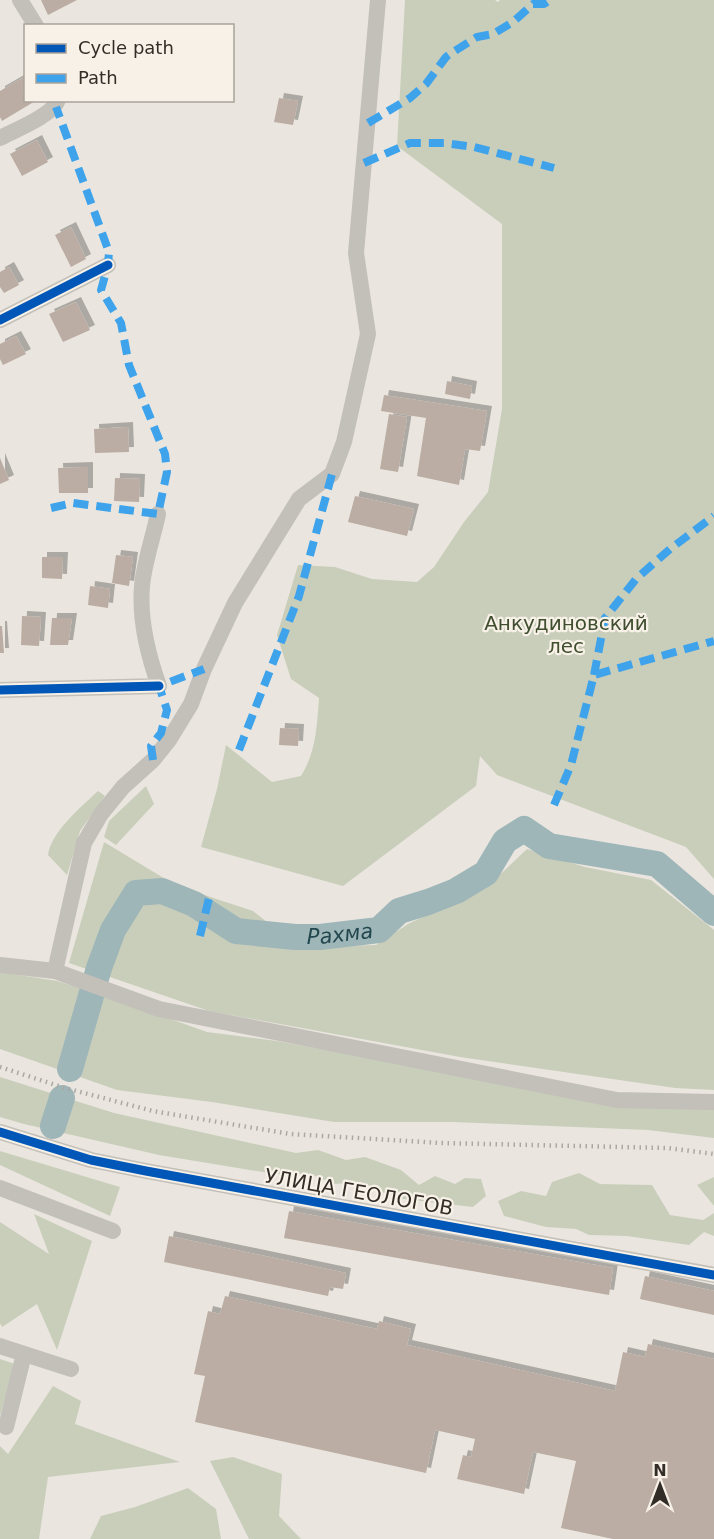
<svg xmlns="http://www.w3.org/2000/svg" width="714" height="1539" font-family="'DejaVu Sans',sans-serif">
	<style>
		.green { fill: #c9cebb }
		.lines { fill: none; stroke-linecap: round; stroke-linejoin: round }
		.river { stroke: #9eb6b8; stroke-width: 26 }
		.building { fill: #bbada3; filter: url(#shadow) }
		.minor { stroke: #c3bfb9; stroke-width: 16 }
		.rail { stroke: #aba7a3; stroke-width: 4.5; stroke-dasharray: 1.5 4.5; stroke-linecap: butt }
		.quiet { stroke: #3ea3eb; stroke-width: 8; stroke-dasharray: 15 8; stroke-linecap: butt }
		.cycleway-casing { stroke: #f7f1e7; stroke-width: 13 }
		.cycleway { stroke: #0057b8; stroke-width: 9 }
		.labels { text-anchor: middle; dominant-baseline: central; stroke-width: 4.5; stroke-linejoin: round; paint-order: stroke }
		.park-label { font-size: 20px; fill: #3f4e2f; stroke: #f7f1e7 }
		.street-label { font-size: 20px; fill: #332d28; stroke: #f7f1e7 }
		.water-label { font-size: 21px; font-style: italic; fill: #23474f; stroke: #f7f1e7 }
	</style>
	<defs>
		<filter id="shadow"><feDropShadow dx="5" dy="-5" stdDeviation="0" flood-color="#0004"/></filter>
	</defs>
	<rect width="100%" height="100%" fill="#eae6df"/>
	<path class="green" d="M405 0H495L498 2 500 0H714V879L686 847 497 775 480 756 476 786 343 886 201 847 217 789 226 745 272 782 301 776C316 752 317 726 319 698L291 679 277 635 298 565 335 567 372 579 417 582 434 567 464 522 488 492 502 409V224L397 146Z
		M146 786 154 804 116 845 104 837 109 821Z
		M98 791 105 796 80 831 67 875 48 855C51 832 81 807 98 791Z
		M104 842 177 886 253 911 298 947 376 945 408 924 488 886 527 849 585 867 651 880 714 930V1090L675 1088 460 1057 209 1011 69 963Z
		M0 972 57 981 106 996 207 1032 277 1041 452 1073 714 1109V1138L648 1130 452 1122H334L212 1102 117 1090 0 1049Z
		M0 1077 114 1113 296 1153 318 1150 346 1160 365 1157 401 1170 419 1185 435 1176 455 1184 465 1178 481 1179 486 1196 473 1207 395 1198 361 1182 334 1184 311 1174H275L159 1155 24 1124 0 1117Z
		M0 1151 120 1187 110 1216 0 1165Z
		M579 1173 600 1184 652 1185 670 1215 703 1220 714 1213V1236L704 1232 689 1245 627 1236 589 1235 576 1229 546 1227 504 1216 498 1201 521 1191 546 1196 552 1182Z
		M714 1177V1206L697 1185Z
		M34 1214 92 1241 57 1350 37 1304 2 1327 0 1323V1222L49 1254Z
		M0 1359 15 1364 0 1416Z
		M53 1386 81 1401 75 1424 180 1462 48 1477 39 1539H0V1446L8 1454Z
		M233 1457 282 1474 279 1516 301 1539H249L210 1461Z
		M188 1488 216 1509 221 1539H90L101 1516 135 1507Z"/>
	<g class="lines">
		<g class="river">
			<path id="s1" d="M70 1069 99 968 113 930 136 893 162 891 194 904 236 931 295 937H320L379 930 399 911 428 902 456 891 486 873 505 841 524 829 549 846 657 864 714 913"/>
			<path d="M53 1126 62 1098"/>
		</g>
	</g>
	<path class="building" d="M41 0H77L48 15Z
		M26 76V100H37L2 121 0 117V91Z
		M279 98 298 101 293 125 274 122Z
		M37 140 48 162 22 176 10 154Z
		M71 227 86 259 71 267 55 235Z
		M9 267 19 285 4 293 0 287V272Z
		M76 302 90 330 63 342 49 314Z
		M16 336 26 354 3 365 0 359V344Z
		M447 381 472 386 470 399 445 394Z
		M384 395 487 411 480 451 465 449 459 485 417 476 426 418 381 411Z
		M389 414 407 417 398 472 380 469Z
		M128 427 129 452 95 453 94 429Z
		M0 458 9 480 0 484Z
		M88 467V493H59L58 468Z
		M115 478 140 479 139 502 114 501Z
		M355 496 414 509 407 536 348 522Z
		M116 555 133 557 129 586 112 583Z
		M42 557H63L62 579 42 578Z
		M90 586 110 589 108 608 88 605Z
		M22 616 41 617 39 646 21 645Z
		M52 618H72L68 645H50Z
		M0 626H2L4 653H0Z
		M280 728 299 729 298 746 279 745Z
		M289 1211 613 1268 609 1295 284 1238Z
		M169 1236 346 1273 343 1289 330 1287 328 1296 164 1262Z
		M645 1276 714 1291V1315L640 1299Z
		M225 1296 377 1329 379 1321 411 1329 407 1345 615 1391 623 1352 645 1357 648 1344 714 1359V1539H613L561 1528 576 1461 533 1452 524 1494 457 1479 463 1455 471 1457 475 1439 435 1430 426 1473 195 1422 205 1376 194 1374 208 1311 220 1314Z"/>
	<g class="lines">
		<path class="minor" d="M20 0 36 26
			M0 138C15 130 52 116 58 100
			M0 320 108 265
			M0 690 159 686C148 655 139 620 142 586 144 563 153 538 158 514
			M0 965 55 971 159 1009 617 1100 714 1102
			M55 971 84 843 101 814 123 787 153 760 169 740 191 704 204 669 235 603 299 499 332 474 344 442 368 334 356 253 378 0
			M0 1132 91 1160 146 1171 714 1275
			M0 1188 113 1231
			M0 1346 71 1369
			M6 1427 24 1354"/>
		<path class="rail" d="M0 1067 65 1088 153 1111 290 1134 441 1143 667 1148 714 1154"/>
		<path class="quiet" d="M368 123 410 98 426 84 446 57 453 52 477 37 493 34 513 22 533 4H544L550 0
			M364 163 410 143H444L474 147 554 168
			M51 508 73 503 158 514 167 472 165 454 129 365 121 323 101 290 108 265 109 252 56 107
			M594 675 605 618 636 579 670 549 714 516
			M239 750 299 596 332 474
			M153 760 151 746 161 733 167 710 159 686 204 669
			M554 805 571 765 594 675 714 641
			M200 936 209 898"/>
		<g class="cycleway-casing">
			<path id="cycleway" d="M0 320 108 265
				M0 690 159 686
				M0 1132 91 1160 146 1171 714 1275"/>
		</g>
		<use href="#cycleway" class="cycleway"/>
	</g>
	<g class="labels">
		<g class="park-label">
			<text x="566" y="623">Анкудиновский<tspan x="566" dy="23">лес</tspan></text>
		</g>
		<g class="street-label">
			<text transform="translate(359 1192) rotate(10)">УЛИЦА ГЕОЛОГОВ</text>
		</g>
		<g class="water-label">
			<text stroke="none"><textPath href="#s1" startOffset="404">Рахма</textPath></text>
		</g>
	</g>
	<rect x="24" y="24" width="210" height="78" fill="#f7f1e7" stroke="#a9a39b" stroke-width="1.5"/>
	<rect x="36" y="44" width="30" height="9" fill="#0057b8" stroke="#a9a39b" stroke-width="1.5"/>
	<text x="78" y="54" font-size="18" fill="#332d28">Cycle path</text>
	<rect x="36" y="74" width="30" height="9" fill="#3ea3eb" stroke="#a9a39b" stroke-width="1.5"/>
	<text x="78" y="84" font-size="18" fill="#332d28">Path</text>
	<g transform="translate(660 1485)" stroke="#f7f1e7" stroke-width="4.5" paint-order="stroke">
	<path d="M0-4.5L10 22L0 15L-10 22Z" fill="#332d28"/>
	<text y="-9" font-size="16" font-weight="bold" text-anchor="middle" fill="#332d28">N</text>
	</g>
</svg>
